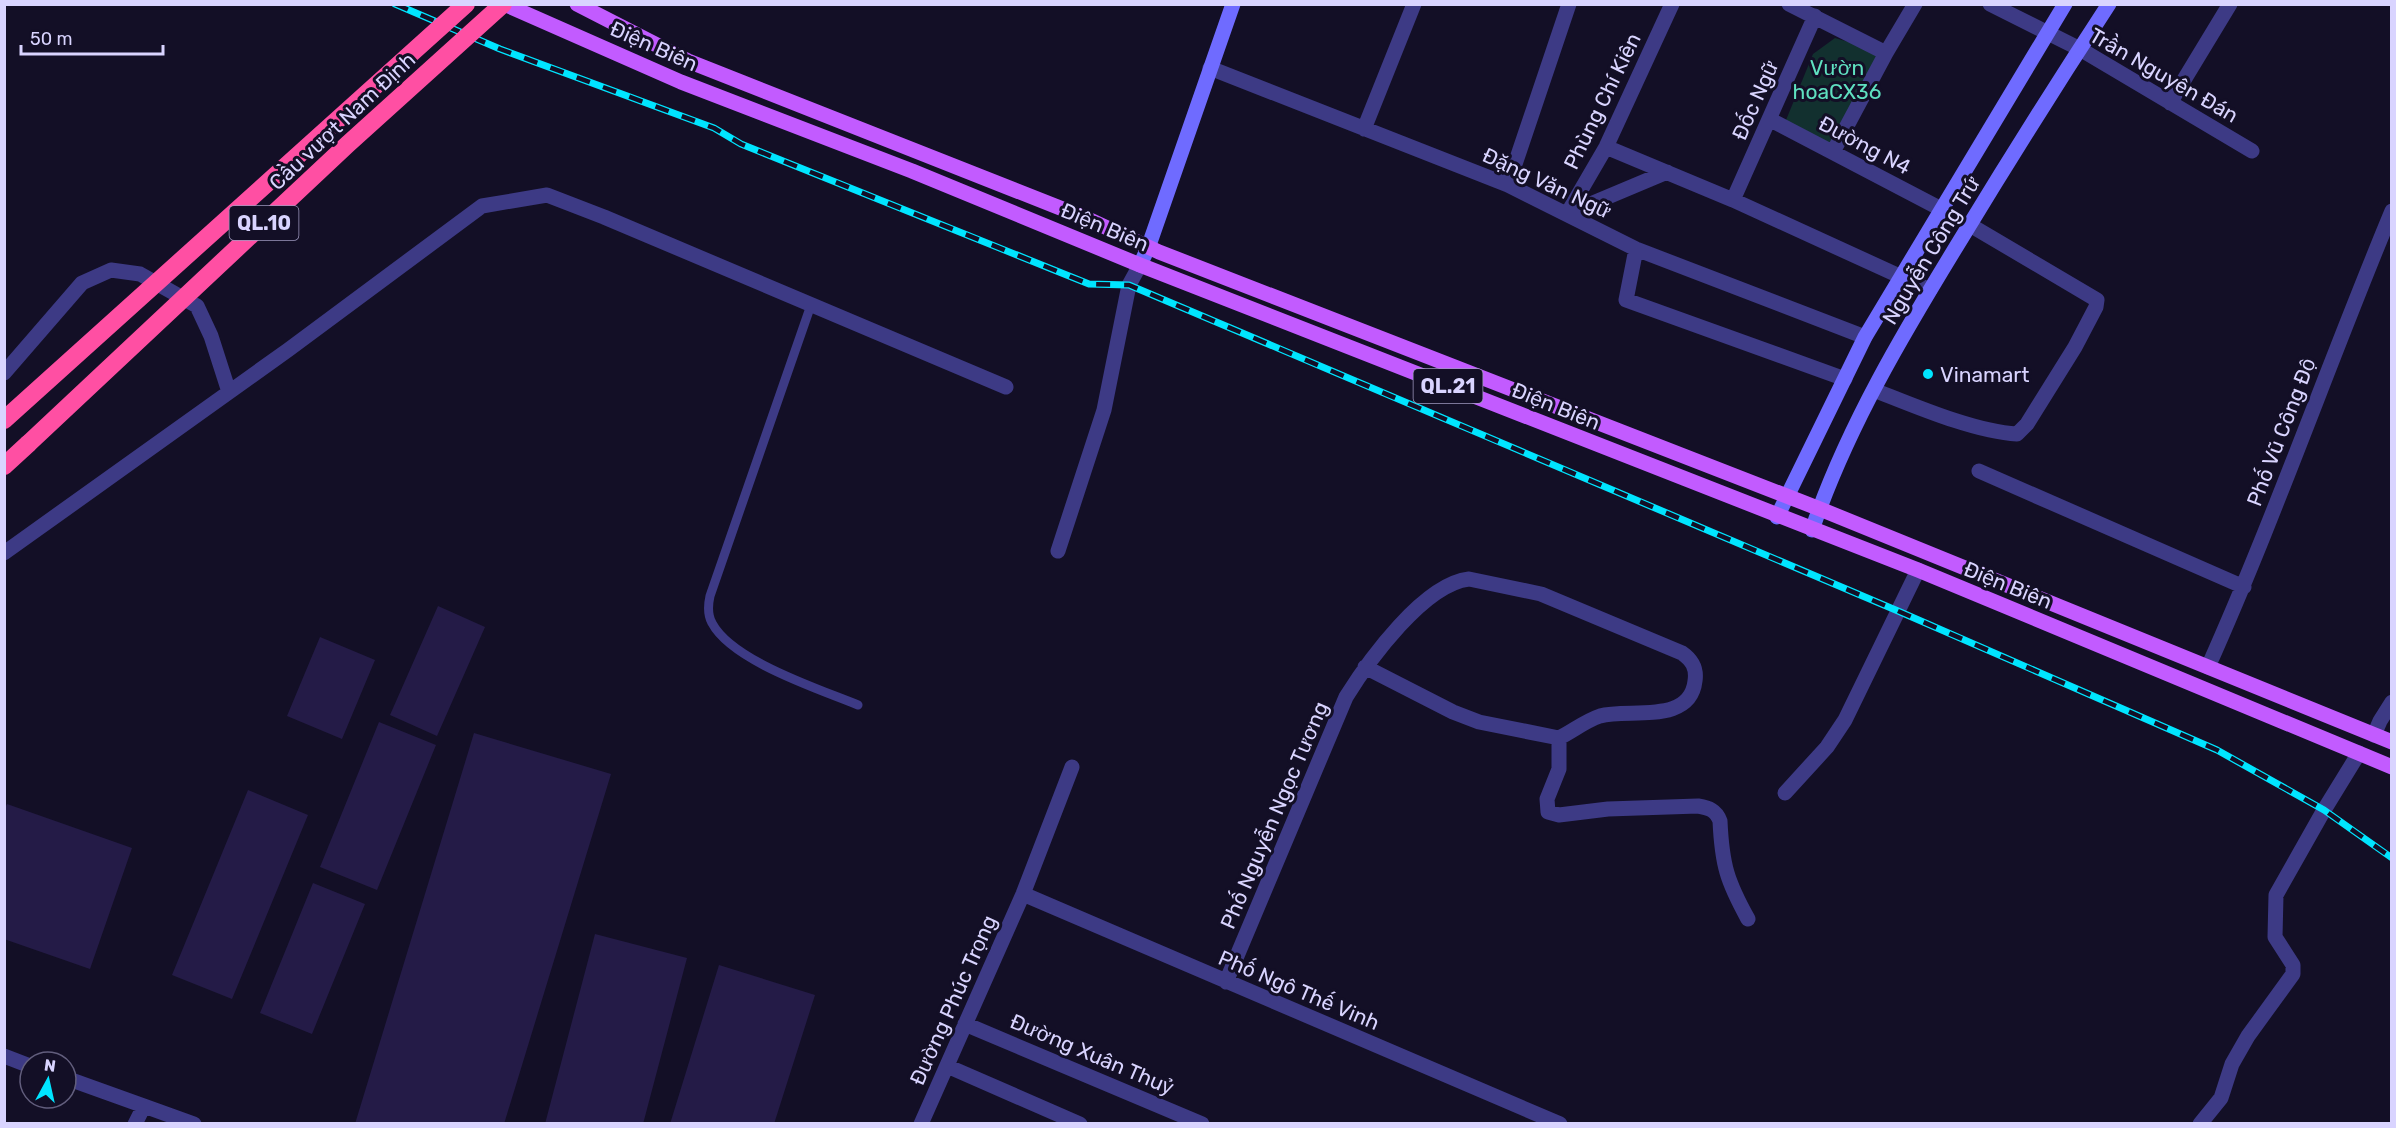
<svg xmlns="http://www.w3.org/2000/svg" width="2396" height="1128" font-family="Rubik,sans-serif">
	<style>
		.green { fill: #12302f }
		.building { fill: #241b47 }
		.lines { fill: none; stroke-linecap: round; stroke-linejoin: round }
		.lane { stroke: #3d3a85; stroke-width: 9 }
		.street { stroke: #3d3a85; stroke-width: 15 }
		.secondary { stroke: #6f6bff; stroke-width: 15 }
		.primary { stroke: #c25bff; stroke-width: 15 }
		.highway { stroke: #ff4fa3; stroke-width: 18 }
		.rail-casing { stroke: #00e5ff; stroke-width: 7 }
		.rail { stroke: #130f26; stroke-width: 4.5; stroke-dasharray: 14; stroke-linecap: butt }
		.highway-bridge { stroke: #ff4fa3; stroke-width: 18 }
		.poi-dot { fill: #00e5ff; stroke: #130f26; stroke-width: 2 }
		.labels { text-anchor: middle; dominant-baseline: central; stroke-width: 6; stroke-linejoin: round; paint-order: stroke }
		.shield { fill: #130f26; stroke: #9e99be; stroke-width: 1.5 }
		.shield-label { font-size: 20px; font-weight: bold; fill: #d9d4ff }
		.street-label { font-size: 21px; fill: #d9d4ff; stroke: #130f26 }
		.park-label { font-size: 21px; fill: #5fe0c0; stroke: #130f26 }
		.poi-label { font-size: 21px; fill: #d9d4ff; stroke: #130f26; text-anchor: start }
	</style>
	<rect width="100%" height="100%" fill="#130f26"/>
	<path class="green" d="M1835 38 1886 53 1833 152 1784 125 1813 54Z"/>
	<path class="building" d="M438 606 485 627 437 736 390 715Z
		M320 637 375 660 342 739 287 716Z
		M379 722 436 745 377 890 320 867Z
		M474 733 611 774 504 1124H355Z
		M248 790 308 815 232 999 172 975Z
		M7 804 132 848 90 969 4 939V810Z
		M313 883 365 904 312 1034 260 1013Z
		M595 934 687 958 643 1124H545Z
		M719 965 815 995 774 1124H670Z"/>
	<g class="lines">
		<path class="lane" d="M811 305 710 596C708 605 707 614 712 623 732 661 819 689 858 705"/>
		<path class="street" d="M1789 4 1886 53
			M1990 4 2080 49 2252 151
			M1210 68 1508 185 1636 249 1865 337
			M2170 103 2230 4
			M1769 119 1941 209
			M1364 129 1414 4
			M1606 147 1733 200 1930 290
			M1833 152 1886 53 1915 4
			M1508 185 1569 4
			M1733 200 1815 16
			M1567 214 1606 147 1672 4
			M1567 214 1667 172
			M1636 249 1626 300 1845 379
			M4 373 82 283 111 270 140 274 197 306 211 336 229 392
			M1874 390C1915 406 1975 432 2017 434L2027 424 2075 347 2096 307 2097 300 1970 225
			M1979 471 2244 587
			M1058 551 1104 410 1129 285 1140 265
			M4 553 288 350 482 206 547 195 604 217 1006 387
			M2208 667C2275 517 2329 362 2392 211
			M2374 735 2380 721 2392 702
			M1559 738V769L1547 799 1548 812 1559 815 1608 809 1698 806C1709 808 1716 810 1720 821 1722 865 1727 881 1748 919
			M1785 793 1827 747 1845 720 1918 570
			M1023 894 1560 1124
			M1226 982 1346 697C1369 660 1424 584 1469 579L1541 594 1682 653C1692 660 1697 668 1695 681 1690 725 1629 708 1600 716 1585 721 1573 731 1559 738L1479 722 1453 712 1365 667
			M965 1024 1202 1124
			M4 1056 30 1066
			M947 1066 1080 1124
			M66 1078 144 1106 135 1124
			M144 1106 194 1124
			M921 1124 1023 894 1072 767
			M2200 1124 2221 1098 2232 1064 2248 1036 2293 974V965L2275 937 2276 895 2324 810 2359 753"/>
		<path class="secondary" d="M1140 265 1148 248 1233 4
			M1777 517 1865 337 2065 4
			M1812 530C1847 427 1904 332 1961 239 2009 160 2058 82 2109 4"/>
		<path class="primary" d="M504 4 681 82 912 171 1140 265 1918 570 2392 767
			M577 4 688 61 1088 219 1159 252 1820 509 2392 742"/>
		<path class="highway" d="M4 466 28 444"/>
		<g class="rail-casing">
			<path id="rail" d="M395 4 500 49 714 128 741 144 1089 284 1129 285 1898 611 2217 750 2324 810 2392 858"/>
		</g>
		<use href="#rail" class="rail"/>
		<path class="highway-bridge" d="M4 420 466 4
			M28 444 348 144 503 4"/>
	</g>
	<circle class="poi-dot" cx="1928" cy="374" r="6"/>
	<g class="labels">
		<g class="shield">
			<rect x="229.5" y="206" width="69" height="34" rx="4.5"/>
			<rect x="1413.5" y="369" width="69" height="34" rx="4.5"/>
		</g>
		<g class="shield-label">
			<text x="264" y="223">QL.10</text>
			<text x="1448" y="386">QL.21</text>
		</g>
		<g class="street-label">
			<text transform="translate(654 46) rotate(24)">Điện Biên</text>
			<text transform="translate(2164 75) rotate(30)">Trần Nguyên Đán</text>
			<text transform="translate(1755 100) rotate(-66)">Đốc Ngữ</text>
			<text transform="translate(1602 101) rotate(-64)">Phùng Chí Kiên</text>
			<text transform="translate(342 121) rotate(-43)">Cầu vượt Nam Định</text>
			<text transform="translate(1865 145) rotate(28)">Đường N4</text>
			<text transform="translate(1547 183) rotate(25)">Đặng Văn Ngữ</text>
			<text transform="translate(1105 227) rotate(23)">Điện Biên</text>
			<text transform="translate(1931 250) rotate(-59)">Nguyễn Công Trứ</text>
			<text transform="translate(1556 406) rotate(22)">Điện Biên</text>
			<text transform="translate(2281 432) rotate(-69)">Phố Vũ Công Độ</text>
			<text transform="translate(2008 585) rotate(22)">Điện Biên</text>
			<text transform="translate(1274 815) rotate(-67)">Phố Nguyễn Ngọc Tương</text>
			<text transform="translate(1299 990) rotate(23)">Phố Ngô Thế Vinh</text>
			<text transform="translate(953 1000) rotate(-66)">Đường Phúc Trọng</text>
			<text transform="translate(1092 1054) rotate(23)">Đường Xuân Thuỷ</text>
		</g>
		<g class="park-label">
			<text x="1837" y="67">Vườn<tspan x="1837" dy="24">hoaCX36</tspan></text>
		</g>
		<g class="poi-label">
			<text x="1940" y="374">Vinamart</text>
		</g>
	</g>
	<rect width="2396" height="1128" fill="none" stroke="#d9d4ff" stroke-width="12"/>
	<g transform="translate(48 1080) rotate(8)"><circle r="28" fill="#130f26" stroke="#625e7d" stroke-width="1.5"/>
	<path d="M0-4.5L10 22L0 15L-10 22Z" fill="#00e5ff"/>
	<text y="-9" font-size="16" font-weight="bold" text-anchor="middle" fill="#d9d4ff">N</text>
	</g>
	<path d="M21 45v9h142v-9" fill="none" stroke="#d9d4ff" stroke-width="3"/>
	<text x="30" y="45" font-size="18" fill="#d9d4ff" stroke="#130f26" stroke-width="4.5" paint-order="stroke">50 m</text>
</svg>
